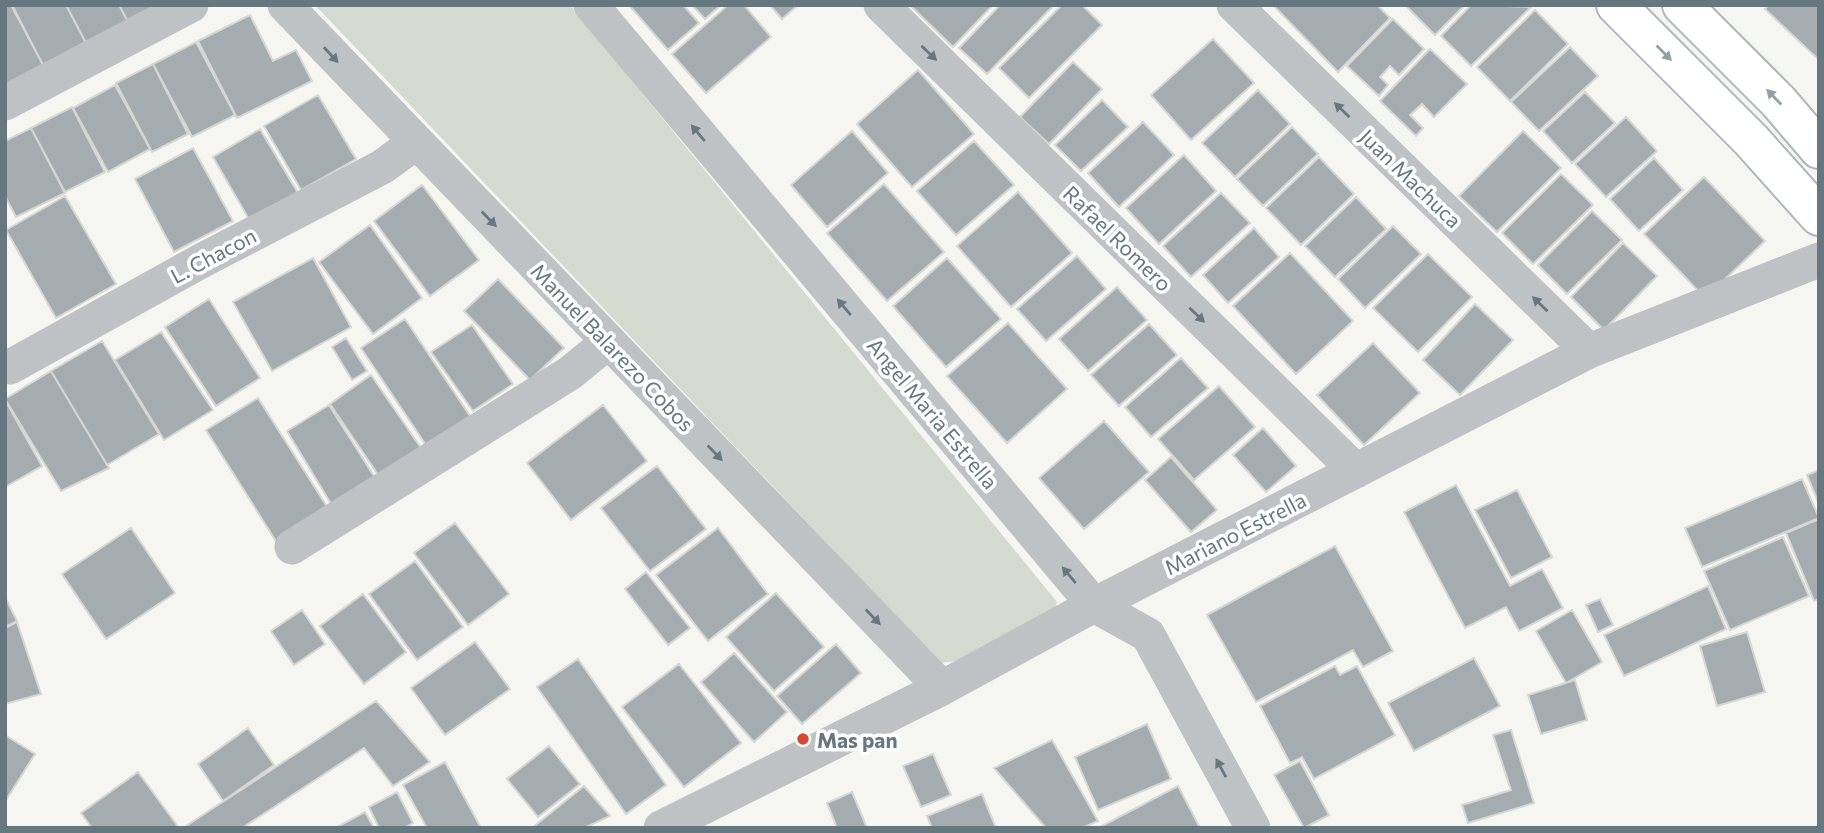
<svg xmlns="http://www.w3.org/2000/svg" width="1824" height="833" font-family="Commissioner,sans-serif">
	<style>
		.green { fill: #d5dad1 }
		.building { fill: #a4acb0; stroke: #d6d6d4; stroke-width: 2 }
		.lines { fill: none; stroke-linecap: round; stroke-linejoin: round }
		.secondary-casing { stroke: #b1b6b9; stroke-width: 42 }
		.street { stroke: #bec2c5; stroke-width: 35 }
		.secondary { stroke: #fff; stroke-width: 38 }
		.oneway { fill: #667780 }
		.oneway2 { fill: #94a0a6 }
		.poi-dot { fill: #d54a32; stroke: #fff; stroke-width: 2.5 }
		.labels { text-anchor: middle; dominant-baseline: central; stroke-width: 7; stroke-linejoin: round; paint-order: stroke }
		.street-label { font-size: 21px; fill: #667780; stroke: #fff }
		.poi-label { font-size: 21px; font-weight: bold; fill: #667780; stroke: #fff; text-anchor: start }
	</style>
	<rect width="100%" height="100%" fill="#f5f5f2"/>
	<path class="green" d="M315 5H570L1057 602 1054 609 965 660 941 663Z"/>
	<path class="building" d="M5 5H11L43 65 5 85Z
		M12 5H66L86 43 43 65Z
		M66 5H119L128 22 86 43Z
		M119 5H158L128 22Z
		M629 5H683L699 23 668 50Z
		M692 5H721L705 19Z
		M728 5H744L771 37 706 93 672 54Z
		M770 5H798L782 19Z
		M914 5H993L953 47 912 7Z
		M1000 5H1054L987 74 959 48Z
		M1062 5H1082L1102 25 1029 98 999 68Z
		M1273 5H1377L1390 18 1338 72Z
		M1405 5H1465L1435 35Z
		M1471 5 1531 7 1471 66 1441 36Z
		M1769 5H1819V60L1765 9Z
		M1535 10 1568 44 1510 101 1477 67Z
		M250 15 273 61 296 50 312 81 237 118 198 41Z
		M1393 19 1424 49 1399 75 1390 66 1380 77 1388 85 1379 96 1347 66Z
		M1213 39 1254 83 1191 140 1151 95Z
		M196 42 235 115 192 137 153 64Z
		M1570 47 1598 76 1539 131 1511 102Z
		M1430 49 1467 84 1434 117 1422 104 1410 115 1423 128 1416 136 1380 101Z
		M1073 62 1102 89 1049 144 1020 117Z
		M153 64 188 134 152 152 116 83Z
		M918 70 974 134 912 187 857 124Z
		M115 85 150 149 108 172 73 108Z
		M1258 90 1290 124 1235 177 1202 143Z
		M1585 92 1615 123 1572 163 1543 131Z
		M318 95 356 159 301 190 264 126Z
		M1102 100 1128 127 1081 171 1055 145Z
		M72 107 105 172 65 192 31 128Z
		M1626 117 1657 151 1606 197 1575 164Z
		M1143 122 1174 155 1119 207 1088 173Z
		M1292 127 1318 154 1263 206 1237 179Z
		M31 128 65 193 16 217 5 196V141Z
		M260 129 298 193 250 221 213 157Z
		M852 131 888 173 827 227 791 185Z
		M1523 131 1561 168 1497 232 1459 196Z
		M974 141 1014 185 956 235 917 191Z
		M193 148 233 221 174 252 135 179Z
		M1184 155 1216 191 1159 244 1126 208Z
		M1319 157 1354 194 1301 245 1266 208Z
		M1654 158 1683 190 1639 231 1610 199Z
		M1561 174 1593 205 1533 264 1502 233Z
		M1704 177 1765 241 1705 298 1644 234Z
		M884 184 944 252 887 301 827 233Z
		M422 185 479 260 430 296 374 221Z
		M1018 192 1072 253 1011 307 957 246Z
		M1221 193 1250 223 1191 277 1163 246Z
		M65 196 116 284 56 318 6 230Z
		M1356 197 1386 229 1335 277 1305 246Z
		M1592 211 1622 240 1567 294 1538 265Z
		M370 225 422 298 373 334 319 262Z
		M1393 226 1421 254 1365 308 1338 279Z
		M1254 228 1279 257 1228 303 1203 275Z
		M1623 243 1657 276 1604 330 1571 297Z
		M1290 253 1353 321 1296 374 1233 306Z
		M1428 254 1472 297 1418 352 1373 308Z
		M1077 256 1106 289 1046 341 1017 309Z
		M313 258 351 327 272 371 233 302Z
		M947 258 1001 319 946 367 893 306Z
		M498 279 564 348 530 380 464 311Z
		M1117 287 1147 320 1088 371 1059 339Z
		M209 299 260 378 216 406 165 327Z
		M1475 304 1513 340 1460 395 1423 360Z
		M405 319 474 422 430 451 361 348Z
		M1008 323 1067 389 1007 443 947 376Z
		M1149 324 1177 355 1119 406 1091 375Z
		M472 325 513 384 473 411 431 352Z
		M161 332 213 410 164 440 115 360Z
		M346 338 367 371 352 380 332 347Z
		M102 341 159 434 107 465 51 371Z
		M1373 343 1420 393 1364 445 1317 395Z
		M1181 358 1208 388 1151 437 1125 407Z
		M51 371 109 468 61 491 5 399Z
		M371 375 423 451 381 479 330 404Z
		M1219 386 1255 427 1194 480 1158 439Z
		M258 398 331 513 279 546 206 430Z
		M5 400 42 466 5 487Z
		M329 405 377 481 333 507 287 431Z
		M603 405 647 461 571 520 527 463Z
		M1104 421 1149 472 1084 529 1039 478Z
		M1263 428 1296 466 1266 492 1233 455Z
		M1171 457 1217 510 1191 532 1145 480Z
		M657 466 706 529 650 571 601 508Z
		M1819 470V504L1807 475Z
		M1802 479 1819 518 1702 567 1685 528Z
		M1456 485 1510 586 1542 569 1563 608 1519 631 1506 607 1465 628 1404 512Z
		M1517 490 1552 557 1511 578 1475 510Z
		M1819 519V599L1814 601 1786 533Z
		M455 523 509 594 468 625 414 553Z
		M131 528 175 593 106 639 62 574Z
		M718 528 768 594 708 641 656 575Z
		M1783 537 1809 596 1730 630 1704 571Z
		M1335 546 1393 651 1363 667 1353 650 1256 702 1207 615Z
		M415 561 463 627 417 660 369 594Z
		M646 572 690 628 668 645 625 589Z
		M1708 586 1726 629 1624 676 1604 635Z
		M776 593 824 647 774 691 726 637Z
		M363 594 406 652 364 684 320 626Z
		M5 597 17 621 5 627Z
		M1600 599 1613 625 1598 632 1586 605Z
		M302 610 325 644 294 665 271 631Z
		M1572 610 1602 662 1566 683 1536 631Z
		M17 622 41 694 5 704V628Z
		M1747 632 1765 692 1717 706 1700 646Z
		M475 642 510 689 445 735 411 688Z
		M836 644 861 673 802 724 777 696Z
		M734 653 787 712 754 742 701 682Z
		M1474 658 1500 706 1414 751 1388 703Z
		M578 659 666 785 626 814 537 687Z
		M679 664 741 743 684 787 622 707Z
		M1335 666 1340 675 1357 666 1395 735 1314 779 1302 757 1290 763 1260 706Z
		M1575 680 1587 720 1541 734 1528 695Z
		M376 701 430 762 393 786 364 748 242 828H183Z
		M1147 724 1171 779 1098 810 1075 757Z
		M248 728 274 765 223 801 198 764Z
		M1511 730 1534 803 1468 823 1462 805 1511 790 1493 735Z
		M5 735 35 754 6 800H5Z
		M1052 740 1098 821 1082 828H1046L994 768Z
		M549 746 580 784 538 817 507 779Z
		M933 754 951 795 921 807 903 766Z
		M1300 761 1329 815 1304 828 1274 775Z
		M445 762 481 828H427L403 785Z
		M138 772 179 828H92L81 813Z
		M584 786 610 816 584 828H532Z
		M1178 786 1200 828 1100 827Z
		M397 792 413 823 404 828H379L369 807Z
		M852 792 867 828H837L827 803Z
		M982 794 996 828H932L927 816Z
		M365 812 374 828H335Z"/>
	<g class="lines">
		<g class="secondary-casing">
			<path id="secondary" d="M1616 5 1751 140 1819 216
				M1682 5 1778 101 1819 149"/>
		</g>
		<path class="street" d="M285 5 942 688
			M591 5 1094 605 1148 635 1253 828
			M881 5 1356 471
			M1234 5 1589 351
			M5 103 191 5
			M10 367 201 261 382 167 415 143
			M292 547 570 373 608 342
			M661 828 942 688 1094 605 1589 351 1819 260"/>
		<use href="#secondary" class="secondary"/>
	</g>
	<defs><path id="oneway-solid" d="M-6-.8H1V-3.2L6.5 0L1 3.2V.8H-6Z" transform="scale(1.75)"/></defs>
	<g class="oneway">
		<use href="#oneway-solid" transform="translate(929 53) rotate(44)"/>
		<use href="#oneway-solid" transform="translate(331 55) rotate(47)"/>
		<use href="#oneway-solid" transform="translate(1342 110) rotate(-136)"/>
		<use href="#oneway-solid" transform="translate(698 133) rotate(-130)"/>
		<use href="#oneway-solid" transform="translate(489 219) rotate(46)"/>
		<use href="#oneway-solid" transform="translate(1540 304) rotate(-136)"/>
		<use href="#oneway-solid" transform="translate(844 307) rotate(-130)"/>
		<use href="#oneway-solid" transform="translate(1197 315) rotate(44)"/>
		<use href="#oneway-solid" transform="translate(715 453) rotate(46)"/>
		<use href="#oneway-solid" transform="translate(1069 575) rotate(-130)"/>
		<use href="#oneway-solid" transform="translate(873 617) rotate(46)"/>
		<use href="#oneway-solid" transform="translate(1221 768) rotate(-118)"/>
	</g>
	<g class="oneway2">
		<use href="#oneway-solid" transform="translate(1664 53) rotate(45)"/>
		<use href="#oneway-solid" transform="translate(1774 97) rotate(-134)"/>
	</g>
	<circle class="poi-dot" cx="803" cy="739" r="7"/>
	<g class="labels">
		<g class="street-label">
			<text transform="translate(1411 178) rotate(44)">Juan Machuca</text>
			<text transform="translate(1118 238) rotate(44)">Rafael Romero</text>
			<text transform="translate(213 255) rotate(-28)">L. Chacon</text>
			<text transform="translate(613 347) rotate(46)">Manuel Balarezo Cobos</text>
			<text transform="translate(933 413) rotate(50)">Angel Maria Estrella</text>
			<text transform="translate(1235 533) rotate(-27)">Mariano Estrella</text>
		</g>
		<g class="poi-label">
			<text x="817" y="739">Mas pan</text>
		</g>
	</g>
	<rect width="1824" height="833" fill="none" stroke="#667780" stroke-width="14"/>
</svg>
